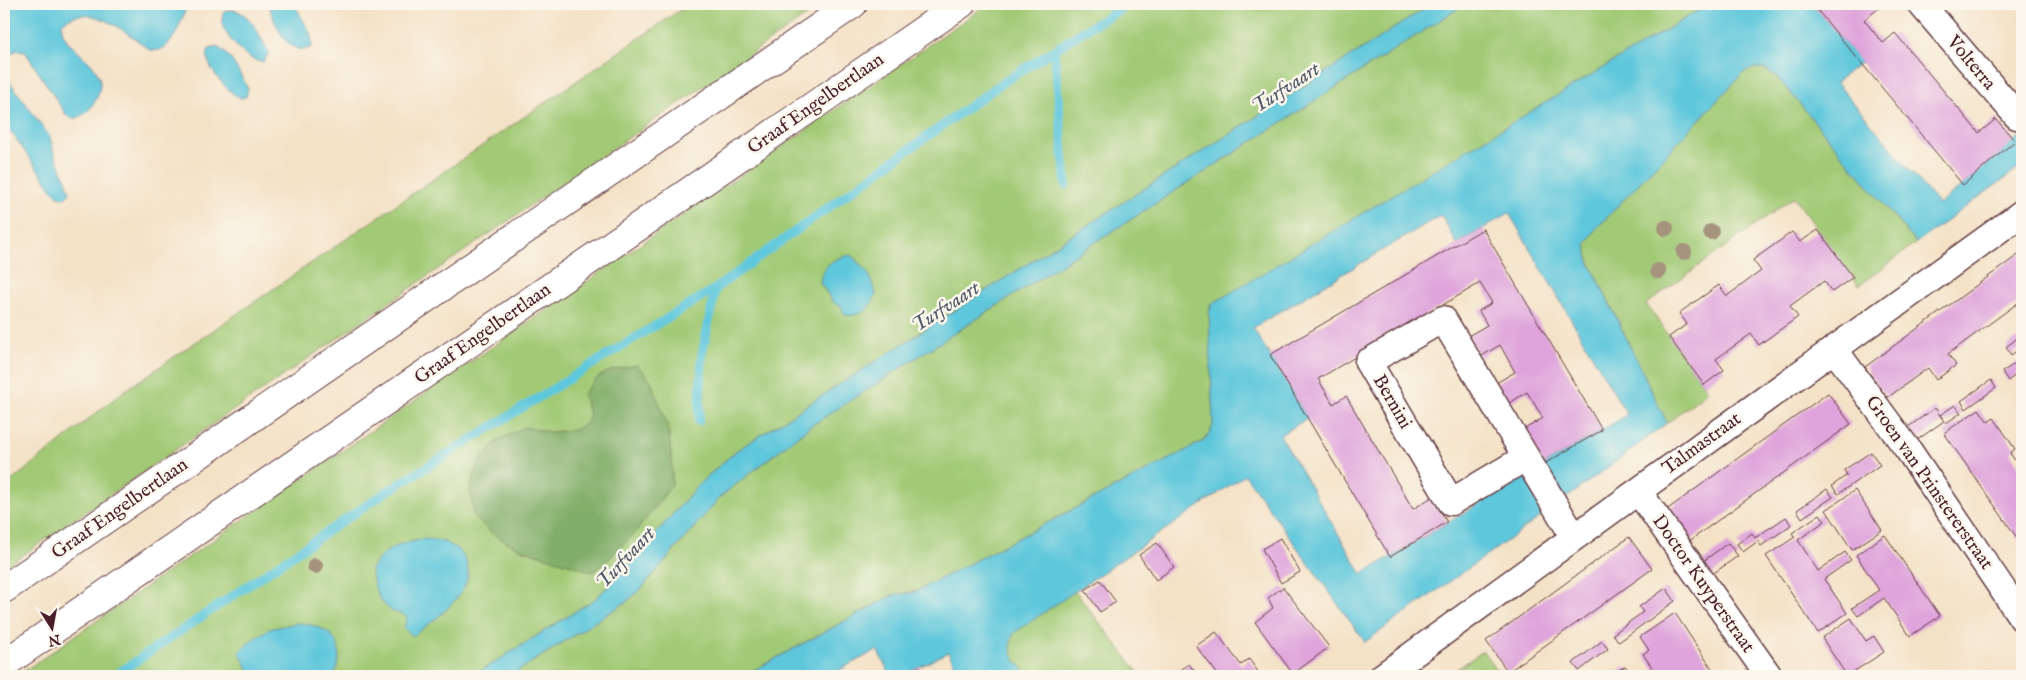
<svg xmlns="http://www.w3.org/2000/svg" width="2026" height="680" font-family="'IM FELL English',serif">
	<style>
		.green { fill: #a2ca76; stroke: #767450 }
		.forest { fill: #81ae67; stroke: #666649 }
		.water { fill: #5fc7dc; stroke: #547384; fill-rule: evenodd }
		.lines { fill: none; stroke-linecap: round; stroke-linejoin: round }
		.stream { stroke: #5fc7dc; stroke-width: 9 }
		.building { fill: #dfa4db }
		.minor-casing { stroke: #643c42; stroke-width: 29 }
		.primary-casing { stroke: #643c42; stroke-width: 30 }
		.minor { stroke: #fff; stroke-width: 26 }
		.primary { stroke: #fff; stroke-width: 28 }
		.tree { fill: #a5937e }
		.labels { text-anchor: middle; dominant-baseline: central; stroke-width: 5; stroke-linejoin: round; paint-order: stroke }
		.street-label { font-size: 19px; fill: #4a1f2b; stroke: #fbf7ec }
		.water-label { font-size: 20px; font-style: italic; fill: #515a69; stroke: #fbf7ec }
	</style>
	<rect width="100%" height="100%" fill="#fbf7ec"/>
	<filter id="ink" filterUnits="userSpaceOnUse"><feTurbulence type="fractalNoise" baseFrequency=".02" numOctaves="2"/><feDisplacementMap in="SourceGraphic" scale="10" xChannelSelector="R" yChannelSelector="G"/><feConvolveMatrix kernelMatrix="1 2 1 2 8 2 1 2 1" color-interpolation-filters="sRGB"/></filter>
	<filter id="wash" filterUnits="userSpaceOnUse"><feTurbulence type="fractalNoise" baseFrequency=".0096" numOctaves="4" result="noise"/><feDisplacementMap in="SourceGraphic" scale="20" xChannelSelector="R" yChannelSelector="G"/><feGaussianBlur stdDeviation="1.12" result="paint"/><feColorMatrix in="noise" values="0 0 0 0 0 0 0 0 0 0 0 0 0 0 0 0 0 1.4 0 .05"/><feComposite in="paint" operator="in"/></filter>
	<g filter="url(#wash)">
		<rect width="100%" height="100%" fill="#f4e2c7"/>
		<path class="green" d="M689 4H823L4 568V487L120 394Z
			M988 4H1432L736 451 701 482 615 580 595 599 473 676H17Z
			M1465 4H1709L1210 306 1213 425 1210 433 1202 442 915 592 893 595 743 676H510L626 602 640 590 721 496 809 427Z
			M1752 67H1761L1778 78 1916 243 1859 286 1794 197 1646 304 1708 391 1667 423 1588 259 1586 244 1594 231 1743 73Z
			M1075 591 1141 676H1030C1017 663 1004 652 1013 633Z
			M1483 651 1501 676H1447Z"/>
		<path class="forest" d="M637 365 651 381 668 426 672 462V485L635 533 604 564 593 572 518 548 494 535 474 517 470 489 478 463 498 440 525 427 550 432 574 430 585 424 590 417 583 395C598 371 611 370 637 365Z"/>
		<path class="water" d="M4 4H188C181 19 173 56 150 50 126 32 89 0 62 23 58 54 119 61 94 103 89 111 82 117 73 119L67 116 61 107 24 50 15 51 4 59Z
			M268 4H294L311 34 312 47C287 60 274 20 268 4Z
			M1432 4H1465L809 427 721 496 640 590 626 602 510 676H473L595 599 615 580 701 482 736 451Z
			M1709 4H1812L1861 62 1836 82 1939 205 2022 135V166L1916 243 1778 78C1766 68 1757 64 1743 73L1594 231 1586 244 1588 259 1667 423 1556 506 1365 642 1245 475 1014 633C1004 652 1017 663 1030 676H961L948 652 902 676H891L877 650 828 676H743L893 595 915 592 1202 442 1210 433 1213 425 1209 313 1212 304ZM1509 213 1627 415 1362 574 1280 435 1308 418 1253 328 1441 215 1457 244Z
			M228 10C250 8 259 36 268 51V55L263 62C249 63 222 35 222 21 222 19 223 16 223 13Z
			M216 47C231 52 240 75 248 89L246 97 240 98C227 91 201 64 209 49Z
			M4 69 6 77 50 137 54 153 67 182 70 193 65 198 58 196 51 188 4 122Z
			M851 255 868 273 876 294C870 309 862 317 845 315L841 306 834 303 820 283C822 265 834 258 851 255Z
			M425 539C440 540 454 543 463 556 484 587 434 620 413 636L404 628 407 617C402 613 397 614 392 611 377 601 374 586 371 569 388 545 399 544 425 539Z
			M297 623C317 624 341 633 339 657 338 664 337 671 333 676H252L239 652 253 639 269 629Z"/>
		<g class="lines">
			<path class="stream" d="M1054 50 1066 185
				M699 421 702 354 716 288
				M114 676 383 494 716 288 999 85 1093 25 1130 4"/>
		</g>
		<g id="blocks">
			<path class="building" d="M1815 4H1884L1864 20 1883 43 1895 33 1979 133 1996 119 2015 141 1963 185 1813 5Z
				M1483 229 1602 430 1544 464 1523 430 1543 418 1527 392 1508 404 1496 383 1515 372 1500 345 1480 357 1468 336 1487 325 1479 311 1492 303 1480 283 1318 379 1333 404 1346 396 1413 509 1432 497 1447 522 1390 557 1270 355Z
				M1818 230 1853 277 1832 292 1824 281 1790 306 1798 317 1778 331 1759 345 1751 334 1716 359 1724 370 1704 385 1669 337 1687 324 1679 313 1719 285 1727 296 1761 271 1753 260 1792 232 1800 242Z
				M2022 252V300L1948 354 1956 365 1936 380 1928 368 1887 398 1865 367Z
				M2020 336 2022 339V347L2011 355 2006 347Z
				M2017 362 2022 370 2008 381 2002 372Z
				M1991 380 1996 388 1966 409 1961 401Z
				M1828 393 1851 424 1688 542 1665 511Z
				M1955 405 1961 413 1946 423 1940 415Z
				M1935 408 1944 421 1917 440 1908 427Z
				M1979 409 1988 422 1994 418 2015 449 2010 453 2022 471V545L1944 433Z
				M1871 452 1880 465 1838 494 1832 486 1847 475 1844 470Z
				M1827 489 1833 497 1802 518 1797 510Z
				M1855 490 1882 530 1852 550 1826 510Z
				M1820 514 1825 521 1798 540 1818 571 1845 552 1851 560 1824 579 1847 613 1818 633 1766 556 1795 537 1792 533Z
				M1786 517 1791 525 1761 546 1758 541 1743 552 1737 544 1752 533 1755 538Z
				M1885 535 1940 616 1910 636 1884 598 1858 616 1852 608 1879 590 1856 555Z
				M1629 537 1652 569 1508 672 1486 641Z
				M1280 538 1300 572 1281 583 1262 549Z
				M1157 543 1174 567 1156 580 1139 555Z
				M1728 543 1738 556 1711 575 1702 562Z
				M1100 580 1116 602 1100 612 1085 590Z
				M1283 587 1329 647 1293 674 1255 622 1273 608 1268 598Z
				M1666 588 1675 601 1619 642 1613 634 1643 612 1639 607Z
				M1675 613 1694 642 1717 676H1658L1643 654 1649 650 1640 637Z
				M1851 618 1866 641 1874 636 1884 652 1847 676 1822 638Z
				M1216 632 1241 665 1249 659 1261 676H1230L1228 674 1219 676 1196 646Z
				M1602 641 1608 649 1579 671 1573 663Z
				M1189 664 1198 676H1172Z
				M1625 666 1633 676H1618L1615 673Z
				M919 667 924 676H902Z"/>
		</g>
	</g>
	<g filter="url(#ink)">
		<use href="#blocks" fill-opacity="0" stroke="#643c42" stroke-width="1"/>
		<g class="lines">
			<g class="minor-casing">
				<path id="minor" d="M1921 4 2017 116 2022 112
					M1834 349 1909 451 2022 618
					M1525 458 1451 502 1368 362 1443 319 1574 537
					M1638 491 1769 676
					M1383 676 2022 213"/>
			</g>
			<g class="primary-casing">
				<path id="primary" d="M4 589 853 4
					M4 664 961 4"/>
			</g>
			<use href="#minor" class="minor"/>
			<use href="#primary" class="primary"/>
		</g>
		<g class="tree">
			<circle cx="1666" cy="228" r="8"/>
			<circle cx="1711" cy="232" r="8"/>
			<circle cx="1684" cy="252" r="8"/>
			<circle cx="1658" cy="271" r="8"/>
			<circle cx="315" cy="566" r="8"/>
		</g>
	</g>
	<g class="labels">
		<g class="street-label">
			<text transform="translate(1971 63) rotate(50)">Volterra</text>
			<text transform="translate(816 104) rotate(-35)">Graaf Engelbertlaan</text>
			<text transform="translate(483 334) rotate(-35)">Graaf Engelbertlaan</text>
			<text transform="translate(1392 402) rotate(60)">Bernini</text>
			<text transform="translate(1702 444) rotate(-36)">Talmastraat</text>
			<text transform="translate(1929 483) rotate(55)">Groen van Prinstererstraat</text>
			<text transform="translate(120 509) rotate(-35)">Graaf Engelbertlaan</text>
			<text transform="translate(1703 584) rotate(55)">Doctor Kuyperstraat</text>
		</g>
		<g class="water-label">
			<text transform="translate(1286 88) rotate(-33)">Turfvaart</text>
			<text transform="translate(946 307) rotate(-33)">Turfvaart</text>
			<text transform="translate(626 558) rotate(-47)">Turfvaart</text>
		</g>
	</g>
	<rect width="2026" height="680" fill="none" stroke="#fbf7ec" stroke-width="20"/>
	<g transform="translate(52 628) rotate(169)" stroke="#fbf7ec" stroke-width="4" paint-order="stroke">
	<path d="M0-4L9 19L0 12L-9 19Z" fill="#4a1f2b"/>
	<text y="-8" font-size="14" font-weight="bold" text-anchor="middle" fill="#4a1f2b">N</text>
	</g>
</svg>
